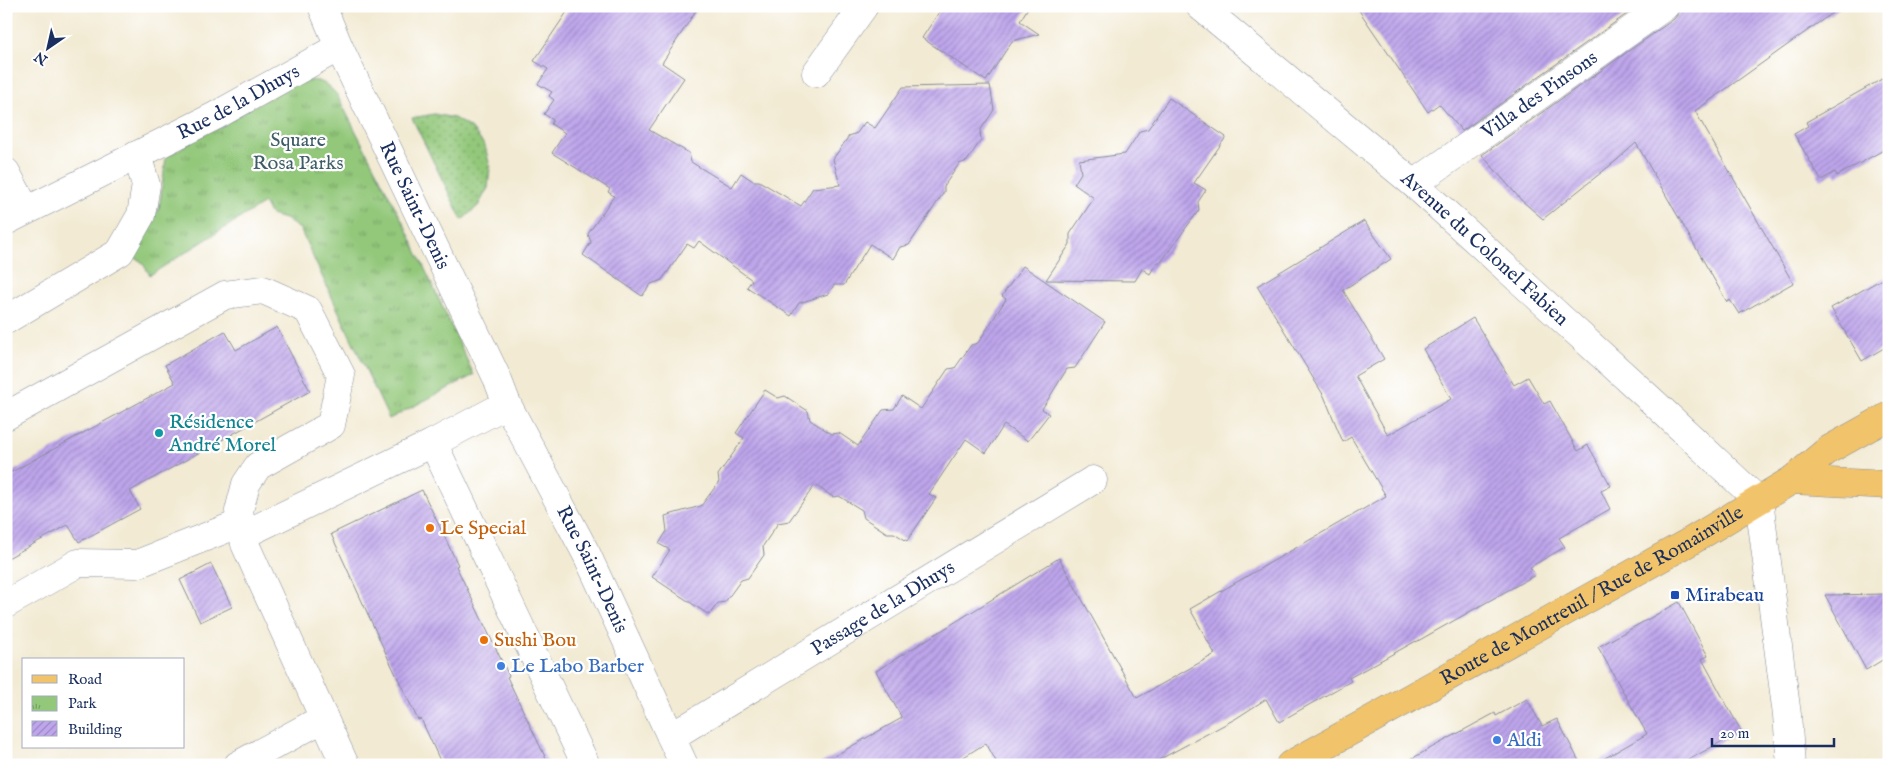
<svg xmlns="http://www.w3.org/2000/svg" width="1895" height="771" font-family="'IM FELL English',serif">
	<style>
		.grass { fill: url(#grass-dots); stroke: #577c6c }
		.park { fill: url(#park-tufts); stroke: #577c6c }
		.building { fill: url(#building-hatch) }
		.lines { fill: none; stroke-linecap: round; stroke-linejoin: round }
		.minor-casing { stroke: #868c98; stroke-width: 29 }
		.major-casing { stroke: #868c98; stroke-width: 29 }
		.minor { stroke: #fff; stroke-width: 28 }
		.major { stroke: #f1c36a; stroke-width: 28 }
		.culture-dot { fill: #0f9aa8; stroke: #fff; stroke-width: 2 }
		.food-dot { fill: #e8710a; stroke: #fff; stroke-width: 2 }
		.transit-dot { fill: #1a4fb4; stroke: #fff; stroke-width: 2 }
		.shop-dot { fill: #3f7fe0; stroke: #fff; stroke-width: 2 }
		.labels { text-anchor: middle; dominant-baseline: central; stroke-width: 4.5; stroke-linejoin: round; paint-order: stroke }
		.street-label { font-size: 20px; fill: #1b2f5e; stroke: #fff }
		.park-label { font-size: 20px; fill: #3f5d66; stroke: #fff }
		.culture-label { font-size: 20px; fill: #0d838f; stroke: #fff; text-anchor: start }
		.food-label { font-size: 20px; fill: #c56008; stroke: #fff; text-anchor: start }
		.transit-label { font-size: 20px; fill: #164399; stroke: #fff; text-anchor: start }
		.shop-label { font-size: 20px; fill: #366cbe; stroke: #fff; text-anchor: start }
	</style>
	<defs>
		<pattern id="grass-dots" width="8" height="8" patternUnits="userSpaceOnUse" patternTransform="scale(1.25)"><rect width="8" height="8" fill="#93c87a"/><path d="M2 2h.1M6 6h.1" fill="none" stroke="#77a367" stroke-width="1.8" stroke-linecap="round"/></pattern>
		<pattern id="park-tufts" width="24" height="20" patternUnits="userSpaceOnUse" patternTransform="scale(1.25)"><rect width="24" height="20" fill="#93c87a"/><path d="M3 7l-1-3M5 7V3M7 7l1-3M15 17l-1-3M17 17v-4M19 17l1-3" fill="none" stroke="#77a367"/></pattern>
		<pattern id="building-hatch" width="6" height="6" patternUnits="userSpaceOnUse" patternTransform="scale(1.25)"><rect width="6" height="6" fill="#bfa6ec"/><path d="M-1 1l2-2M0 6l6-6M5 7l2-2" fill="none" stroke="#9a88c2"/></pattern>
	</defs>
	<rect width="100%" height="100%" fill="#fff"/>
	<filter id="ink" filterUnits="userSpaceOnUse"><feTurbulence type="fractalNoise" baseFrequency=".02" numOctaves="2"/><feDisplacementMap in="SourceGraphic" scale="10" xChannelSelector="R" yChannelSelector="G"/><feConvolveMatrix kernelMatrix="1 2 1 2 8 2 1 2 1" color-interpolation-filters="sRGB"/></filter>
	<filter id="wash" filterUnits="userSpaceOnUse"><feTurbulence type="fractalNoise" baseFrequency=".0096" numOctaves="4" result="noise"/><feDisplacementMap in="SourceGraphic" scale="20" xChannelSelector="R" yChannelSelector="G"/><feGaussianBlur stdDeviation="1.12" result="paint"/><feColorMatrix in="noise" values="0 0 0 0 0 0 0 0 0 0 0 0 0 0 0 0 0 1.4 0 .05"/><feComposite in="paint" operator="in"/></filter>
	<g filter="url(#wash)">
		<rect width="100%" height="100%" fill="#f2ead3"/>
		<path class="grass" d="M434 114 454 118 472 129 485 146 490 167 488 188 478 206 462 220 412 118Z"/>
		<path class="park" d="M302 80C320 80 325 81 337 95L405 226 474 375 389 419 300 229 285 219 271 215 264 203 150 275 141 261 127 254 159 209 166 157 226 121Z"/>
		<g id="blocks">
			<path class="building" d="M571 6H699L662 63 684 78 649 130 689 153 691 162 732 187 741 173 753 181H759L801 206 813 188 840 185 833 159 849 136 857 133 865 122 875 128 903 87 990 85 994 110 980 131 981 140 967 161 959 164 944 186V192L909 245 900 247 893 259 870 244 844 285H834L828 294 799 303 791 316 747 287 752 280 699 241 694 248 687 244 662 280 651 284 642 296 583 255 591 242 588 234 614 196 608 192 610 189 552 153 565 133 551 124 553 120 544 114 554 100 549 96 552 92 538 84 548 69 534 61Z
				M943 6H1029L1020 21 1039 34 1012 41 986 81 922 38Z
				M1356 6H1638L1462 131 1439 104 1428 112Z
				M1680 6H1842L1695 111 1793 283 1739 314 1730 300 1727 302 1636 143 1617 160 1543 219 1521 200 1482 155 1674 19 1679 13Z
				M1889 75V147L1837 176 1835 172 1821 180 1794 134 1808 126 1806 122Z
				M1169 98 1226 137 1194 183 1206 190 1198 202 1199 210 1161 262H1157L1150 274 1142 269 1135 281 1046 280 1070 244V234L1094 198 1074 184 1081 173 1079 160 1125 154 1140 131 1148 129Z
				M1364 221 1391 259 1343 290 1384 359 1355 376 1388 435 1451 399 1423 349 1473 318 1514 385 1528 377 1544 404 1550 401 1578 451 1588 445 1611 486 1601 491 1610 509 1559 538 1565 547 1530 567 1535 575 1416 642V641L1349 678 1351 681 1279 722 1266 699 1235 719 1149 765H998L986 743 951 765H818L902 718 876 671 1059 558 1137 698 1215 654 1190 609 1386 496 1351 437 1343 442 1324 396 1257 286Z
				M1023 266 1105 322 1075 368 1067 369 1042 409 1049 414 1028 441 1004 425 986 453 966 439 929 494 936 498 907 541 894 533H887L864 518 862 510 839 496 833 497 815 485 789 521 778 523 763 546 764 555 748 578 741 580 725 602 718 603 709 615 652 577 670 550 659 544 667 531 665 516 701 506 719 482 718 475 744 438 736 433 765 390 778 398 785 396 808 411 810 420 832 434 839 433 858 446 883 410 894 409 902 396 921 409 948 369 955 368 971 345 978 343 1006 299 1002 296Z
				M1889 275V345L1862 361 1831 308Z
				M277 327 310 391 130 491 140 509 79 542 68 525 6 559V475L175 383 165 365 225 331 236 350Z
				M422 490 458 565 456 566 509 676 507 677 549 765H442L421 719 418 720 389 660 331 534Z
				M211 564 232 607 200 622 180 580Z
				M1889 594V656L1866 670 1825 595Z
				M1679 602 1708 656 1702 659 1741 731 1679 765H1593L1647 734 1598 647Z
				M1527 699 1542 726 1557 719 1581 765H1400L1495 713 1496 716Z"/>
		</g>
	</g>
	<g filter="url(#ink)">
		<use href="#blocks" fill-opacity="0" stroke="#868c98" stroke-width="1"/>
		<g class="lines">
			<g class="minor-casing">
				<g id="minor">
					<path id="s1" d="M322 6 339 47 497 378 507 404 587 555 684 765"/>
					<path id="s2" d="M1200 6 1414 184 1650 399 1759 501 1787 715 1791 765"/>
					<path d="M816 73 864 6"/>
					<path d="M6 172 26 210"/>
					<path id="s3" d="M1414 184 1665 6"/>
					<path id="s4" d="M6 221 215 116 339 47"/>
					<path d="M6 320 120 252 141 215 146 185 137 155"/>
					<path d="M507 404 433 443 586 765"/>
					<path d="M6 416 225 295 263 290 308 310 341 375 331 425 258 466 246 484 239 511 245 544 345 765"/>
					<path d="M243 535 433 443"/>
					<path d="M6 604 78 563 137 564 241 523"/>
					<path id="s5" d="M671 737 1093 480"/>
					<path d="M238 765 324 718"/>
				</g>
			</g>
			<g class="major-casing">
				<g id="major">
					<path d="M1792 480 1889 485"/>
					<path id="s6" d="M1290 765 1691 541 1792 480 1828 450 1889 416"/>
				</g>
			</g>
			<use href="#minor" class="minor"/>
			<use href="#major" class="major"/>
		</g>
	</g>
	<circle class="culture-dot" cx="159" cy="433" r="5"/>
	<g class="food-dot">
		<circle cx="430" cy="528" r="5"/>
		<circle cx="484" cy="640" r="5"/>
	</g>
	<rect class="transit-dot" x="1670" y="590" width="10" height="10" rx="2.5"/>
	<g class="shop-dot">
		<circle cx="501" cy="666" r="5"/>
		<circle cx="1497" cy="740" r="5"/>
	</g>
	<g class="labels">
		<g class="street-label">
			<text stroke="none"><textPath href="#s3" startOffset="154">Villa des Pinsons</textPath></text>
			<text stroke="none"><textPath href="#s4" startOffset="261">Rue de la Dhuys</textPath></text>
			<text stroke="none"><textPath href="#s1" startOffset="220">Rue Saint-Denis</textPath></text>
			<text stroke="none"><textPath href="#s2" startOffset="374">Avenue du Colonel Fabien</textPath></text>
			<text stroke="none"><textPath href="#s1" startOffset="625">Rue Saint-Denis</textPath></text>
			<text stroke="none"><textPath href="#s6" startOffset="346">Route de Montreuil / Rue de Romainville</textPath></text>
			<text stroke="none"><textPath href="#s5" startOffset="248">Passage de la Dhuys</textPath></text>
		</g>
		<g class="park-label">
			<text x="298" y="140">Square<tspan x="298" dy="23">Rosa Parks</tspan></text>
		</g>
		<g class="culture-label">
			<text x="169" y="422">Résidence<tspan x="169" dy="23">André Morel</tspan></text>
		</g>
		<g class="food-label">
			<text x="440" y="528">Le Special</text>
			<text x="494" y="640">Sushi Bou</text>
		</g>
		<g class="transit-label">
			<text x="1685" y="595">Mirabeau</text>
		</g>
		<g class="shop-label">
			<text x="511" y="666">Le Labo Barber</text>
			<text x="1507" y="740">Aldi</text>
		</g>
	</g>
	<rect width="1895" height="771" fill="none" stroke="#fff" stroke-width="25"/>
	<rect x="22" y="658" width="162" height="90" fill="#ffffff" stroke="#a4acbf"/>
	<rect x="32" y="675" width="25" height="8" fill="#f1c36a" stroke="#a4acbf"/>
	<text x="68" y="684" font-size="15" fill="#1b2f5e">Road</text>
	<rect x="32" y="696" width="25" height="15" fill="url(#park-tufts)" stroke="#a4acbf"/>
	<text x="68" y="708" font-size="15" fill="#1b2f5e">Park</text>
	<rect x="32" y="721" width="25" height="15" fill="url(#building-hatch)" stroke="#a4acbf"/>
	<text x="68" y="734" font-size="15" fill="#1b2f5e">Building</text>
	<g transform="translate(48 48) rotate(214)" stroke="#ffffff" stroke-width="4" paint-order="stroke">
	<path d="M0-4L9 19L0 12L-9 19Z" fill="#1b2f5e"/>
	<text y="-8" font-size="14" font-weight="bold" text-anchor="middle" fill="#1b2f5e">N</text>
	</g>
	<path d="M1712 738v8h122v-8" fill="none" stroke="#1b2f5e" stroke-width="2.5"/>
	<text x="1720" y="738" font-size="15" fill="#1b2f5e" stroke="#ffffff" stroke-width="4" paint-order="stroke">20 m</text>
</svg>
